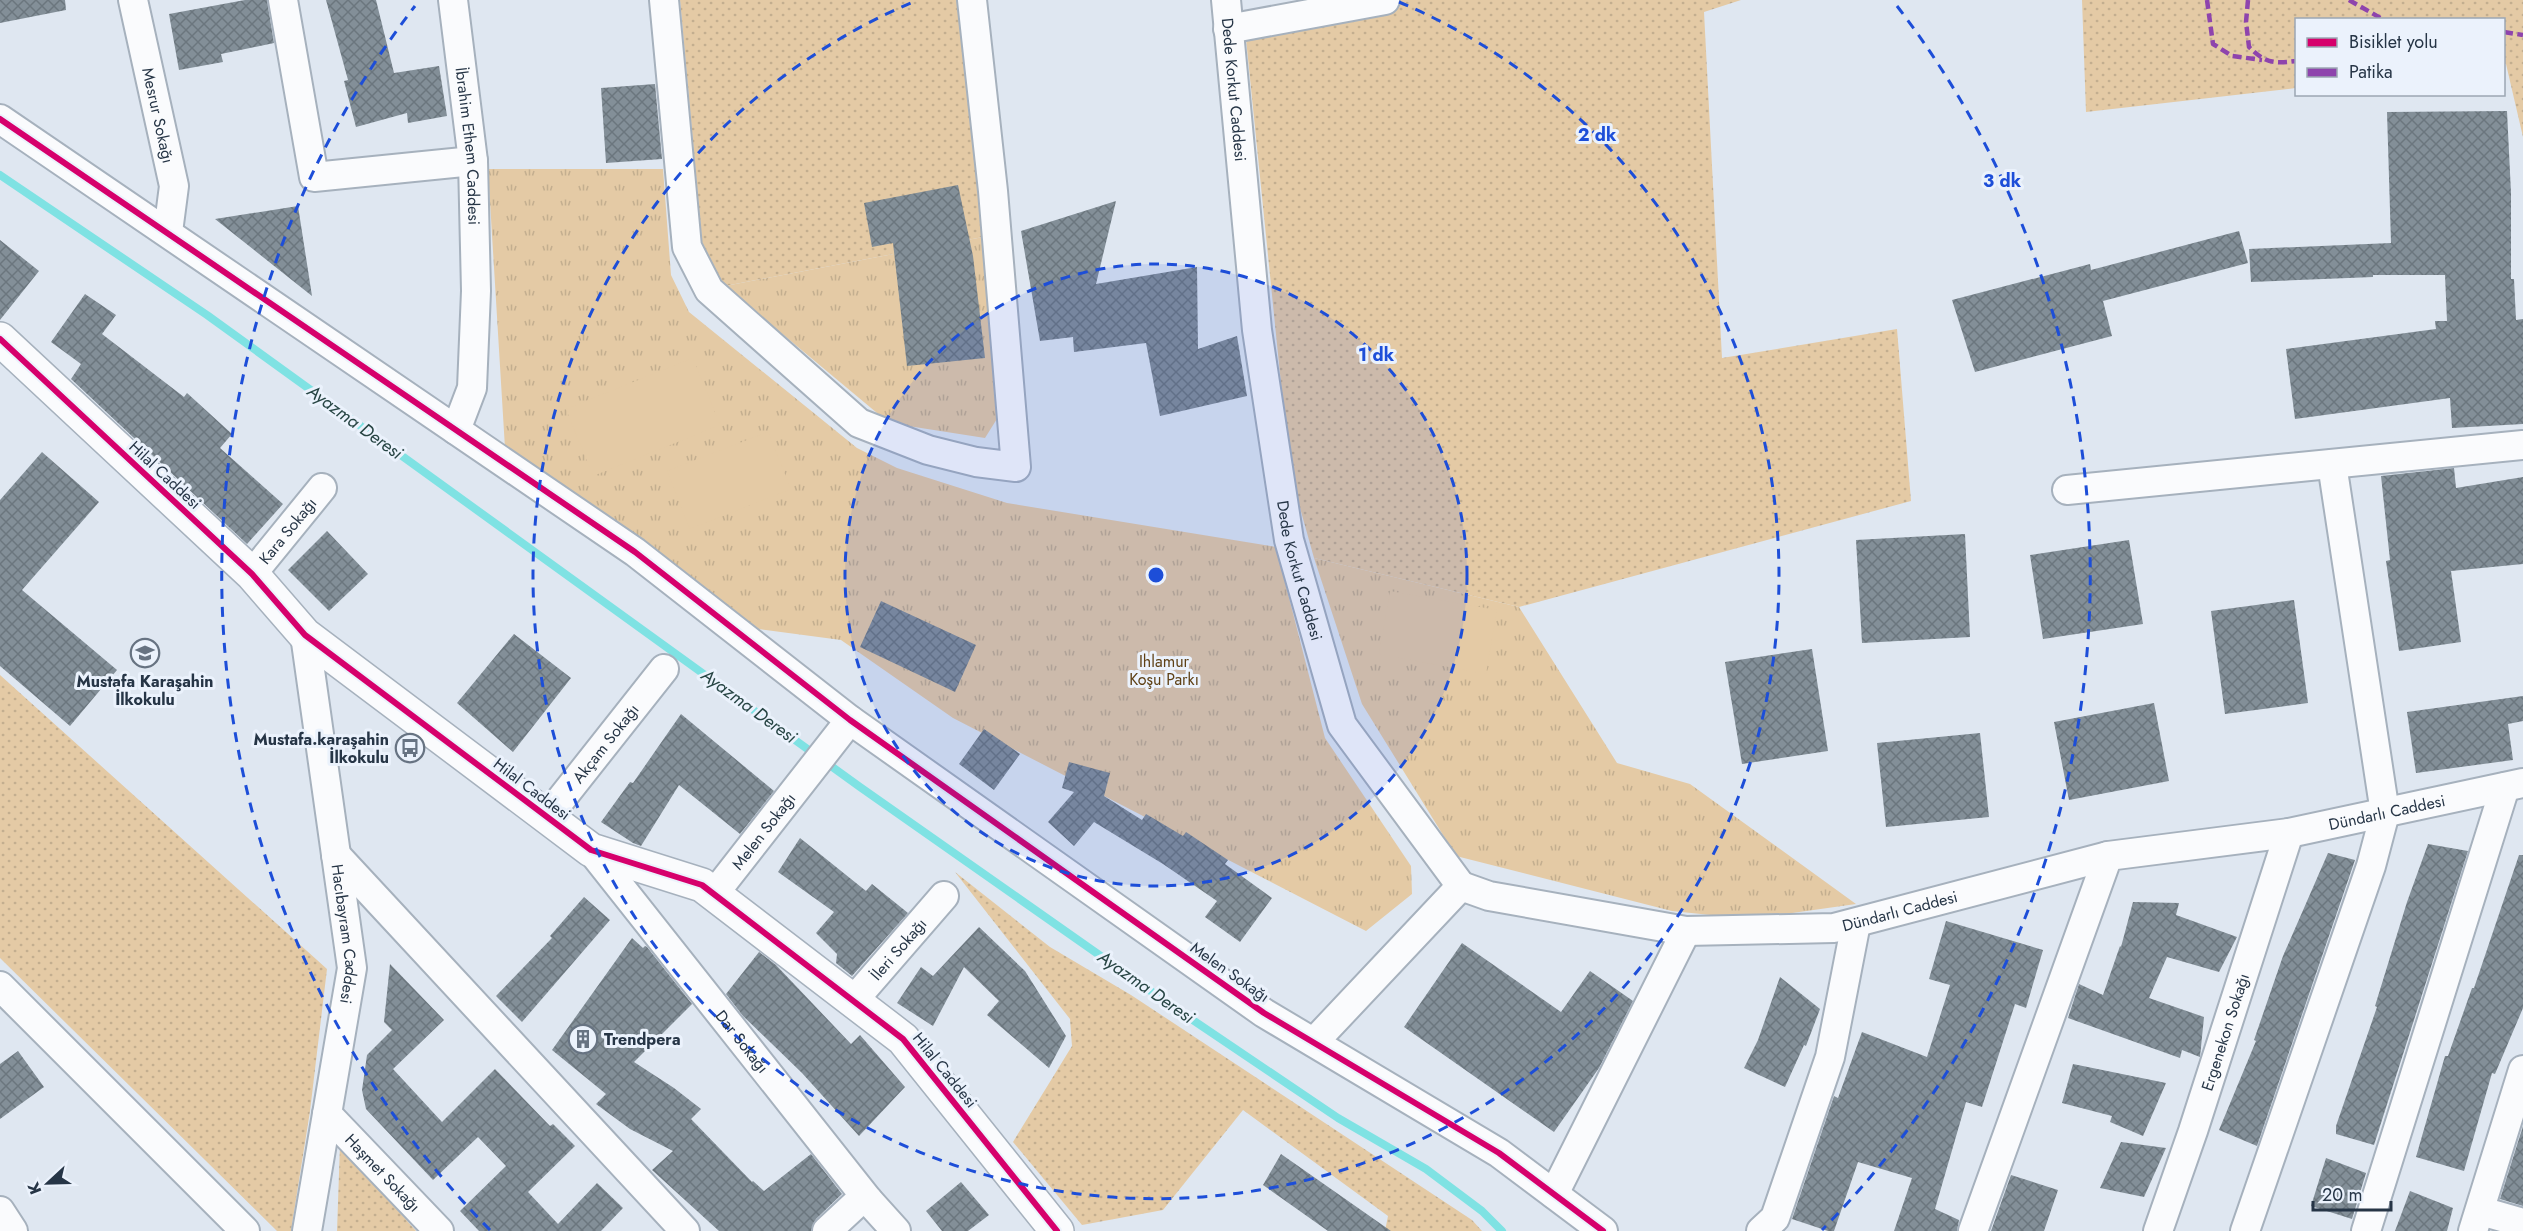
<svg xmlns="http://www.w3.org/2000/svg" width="2523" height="1231" font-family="Jost,sans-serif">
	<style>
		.grass { fill: url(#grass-dots) }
		.park { fill: url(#park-tufts) }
		.pitch { fill: #e4caa5 }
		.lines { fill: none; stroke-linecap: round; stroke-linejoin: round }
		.stream { stroke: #7fe2e3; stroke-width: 8 }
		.building { fill: url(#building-cross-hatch) }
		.minor-casing { stroke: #a6b1bd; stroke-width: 32 }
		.tertiary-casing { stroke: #a6b1bd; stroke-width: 36 }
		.minor { stroke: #fafbfd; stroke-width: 28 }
		.tertiary { stroke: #fafbfd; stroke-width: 33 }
		.quiet { stroke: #8e44ad; stroke-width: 4.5; stroke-dasharray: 9 4.5; stroke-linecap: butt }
		.cycleway-casing { stroke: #ebf2fc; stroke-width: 10 }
		.cycleway { stroke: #d6006c; stroke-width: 6 }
		.ring { fill: none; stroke: #1d4ed8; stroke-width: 3; stroke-dasharray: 10 8 }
		.labels { text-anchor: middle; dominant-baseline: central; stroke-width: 6; stroke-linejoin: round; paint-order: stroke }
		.street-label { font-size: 16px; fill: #263546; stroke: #ebf2fc }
		.park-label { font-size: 16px; fill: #5e4015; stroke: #ebf2fc }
		.poi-label { font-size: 16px; font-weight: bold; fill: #263546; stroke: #ebf2fc }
		.water-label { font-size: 18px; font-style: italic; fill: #274544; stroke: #ebf2fc }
		.centre { fill: #1d4ed8; stroke: #ebf2fc; stroke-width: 3 }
		.ring-label { font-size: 18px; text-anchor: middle; font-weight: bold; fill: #1d4ed8; stroke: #ebf2fc; stroke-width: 6; stroke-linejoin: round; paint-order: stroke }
	</style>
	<defs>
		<pattern id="grass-dots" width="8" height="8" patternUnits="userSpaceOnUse" patternTransform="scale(1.5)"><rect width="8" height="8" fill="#e4caa5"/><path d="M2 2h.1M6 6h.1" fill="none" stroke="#c3ae8f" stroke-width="1.8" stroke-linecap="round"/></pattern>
		<pattern id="park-tufts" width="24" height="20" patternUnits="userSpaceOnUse" patternTransform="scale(1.5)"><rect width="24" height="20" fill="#e4caa5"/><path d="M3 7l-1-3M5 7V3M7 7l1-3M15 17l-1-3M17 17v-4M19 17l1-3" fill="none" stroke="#c3ae8f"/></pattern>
		<pattern id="building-cross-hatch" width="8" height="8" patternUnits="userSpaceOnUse" patternTransform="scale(1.5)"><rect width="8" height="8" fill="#838f98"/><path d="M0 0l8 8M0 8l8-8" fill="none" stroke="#6b767e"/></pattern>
	</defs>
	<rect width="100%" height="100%" fill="#dfe7f1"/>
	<path class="grass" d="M680 0H959L983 237 725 286 703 252Z
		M1352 0H1741L1704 12 1722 358 1897 329 1911 501 1519 607 1314 558 1290 472 1246 39Z
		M2082 0H2523V137L2506 64H2504V20H2296V88L2086 112Z
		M0 675 327 969 310 1111 291 1231H277L0 958Z
		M955 872 1050 947 1131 995 1472 1220 1482 1231H1385L1388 1216 1243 1110 1163 1210 1082 1225 1013 1142 1072 1046 1070 1019Z
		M340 1145 416 1231H337Z"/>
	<path class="park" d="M488 169H663L671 275 689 312 857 448 897 468 1007 503 1276 547 1325 738 1411 866 1412 894 1366 931 953 718 841 640 759 629 505 448Z
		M983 237 1000 414 985 438 889 423 725 286Z
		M1314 558 1519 607 1617 763 1690 784 1856 904 1749 919 1672 911 1456 856 1362 704Z"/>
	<path class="pitch" d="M693 358 720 425 593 476 566 409Z
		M768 432 791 489 690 529 667 471Z
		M1390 591 1497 610 1486 674 1379 654Z"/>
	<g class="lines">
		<path class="stream" d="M0 175 207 315 860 787 1172 1006 1338 1118 1426 1169 1482 1211 1502 1231"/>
	</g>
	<path class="building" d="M0 0H65L66 10 0 23Z
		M245 0H267L274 43 221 54 223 62 179 70 169 14Z
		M326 0H376L394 73 439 66 447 116 408 123 407 113 356 127 344 81 348 80Z
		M655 84 662 159 606 163 601 88Z
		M2507 111 2511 193V279H2514L2516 320 2523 319V424L2452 428 2450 398 2295 419 2286 349 2436 329 2435 321H2447L2445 275H2373V277L2251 282 2249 249 2391 243 2387 112Z
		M958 185 973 256 985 358 907 366 893 243 872 247 864 203Z
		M1116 201 1096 284 1197 267 1198 349 1237 336 1247 396 1160 416 1146 343 1074 352 1073 337 1040 341 1021 231Z
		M298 206 312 296 215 219Z
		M2239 231 2248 263 2103 301 2112 336 1975 372 1952 300 2090 264 2091 270Z
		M0 240 39 271 0 320Z
		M85 294 116 315 102 334 184 397 187 393 232 434 220 448 283 504 247 544 71 379 81 364 51 342Z
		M42 452 99 502 22 590 117 670 70 726 0 666V500Z
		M2454 468 2456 488 2523 477V564L2451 571 2461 642 2399 651 2386 561 2390 560 2381 476Z
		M327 531 368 574 329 611 288 570Z
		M1965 534 1970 637 1862 643 1856 540Z
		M2129 540 2143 624 2043 639 2030 555Z
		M2294 600 2308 703 2225 714 2211 611Z
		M881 601 976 645 955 692 860 647Z
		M514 634 571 678 513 752 457 703Z
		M1812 649 1828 751 1742 764 1725 662Z
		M2523 696V721L2508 724 2513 760 2416 773 2407 712Z
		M2154 703 2169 781 2069 800 2054 722Z
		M681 714 774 791 740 834 679 785 641 846 633 843 601 822 630 782 633 783Z
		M984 729 1020 754 994 790 959 764Z
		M1980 733 1989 817 1886 827 1877 743Z
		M1069 762 1110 773 1104 796 1142 820 1146 814 1183 836 1186 832 1228 860 1225 864 1272 898 1240 942 1205 917 1217 901 1163 864 1094 822 1074 846 1048 822 1074 792 1062 788Z
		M800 838 866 891 872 884 908 913 852 976 836 963 837 954 816 933 834 912 778 872Z
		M2428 844 2468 851 2374 1145 2336 1134V1126L2377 1007 2375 1006 2407 902Z
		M2328 853 2355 860 2257 1146 2219 1130 2256 1041 2254 1040 2283 956Z
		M2519 855H2523V1008L2495 1074 2492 1073 2464 1171 2416 1157 2445 1056H2448L2472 988H2474Z
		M584 897 610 920 522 1022 496 996 552 938 550 936Z
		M2133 902 2179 903 2176 915 2237 937 2219 972 2167 957 2149 998 2204 1017 2200 1057 2182 1050 2180 1058 2068 1018 2079 984 2103 995 2120 946 2121 947Z
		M1946 921 2043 950 2026 1008 2015 1004 1982 1107 1966 1102 1935 1209 1959 1220 1957 1231H1894L1912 1178 1858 1162 1834 1231H1828L1792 1219 1834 1096 1838 1098 1862 1032 1927 1057 1950 985 1929 979Z
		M979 927 1025 971 1066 1036 1049 1068 987 1015 999 1001 964 967 933 1026 897 1003 921 967 933 976Z
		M632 938 643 948 645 946 647 947 692 1004 634 1062 674 1088 701 1109 691 1119 752 1182 753 1181 764 1191 811 1154 842 1194 816 1219 811 1231H719L652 1170 673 1151 630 1129 596 1104 606 1094 552 1050Z
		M1462 943 1561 1012 1590 971 1633 1001 1599 1068 1554 1132 1404 1027Z
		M759 952 776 965 851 1044 860 1035 905 1087 859 1136 802 1073 743 1016 726 994Z
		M390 964 444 1020 393 1069 442 1122 495 1069 550 1126 553 1124 575 1146 528 1192 558 1224 597 1183 623 1208 601 1231H479L460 1211 506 1166 478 1137 433 1180 366 1109 362 1090 367 1055 392 1030 384 1022Z
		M1780 977 1820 1009 1806 1046 1804 1045 1785 1087 1744 1068 1758 1040Z
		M18 1051 44 1087 0 1119V1064Z
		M2073 1064 2166 1083 2143 1136 2110 1122 2112 1116 2062 1103Z
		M2523 1126V1206L2500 1199Z
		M2121 1142 2166 1148 2144 1197 2100 1188Z
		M1281 1154 1391 1231H1328L1263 1185Z
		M2326 1158 2366 1173 2352 1219 2311 1206Z
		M2011 1175 2058 1190 2044 1231H1991Z
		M961 1182 989 1215 968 1231H942L926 1211Z
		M2410 1191 2453 1208 2447 1231H2395Z"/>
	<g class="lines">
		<g class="minor-casing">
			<g id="minor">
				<path id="s1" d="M133 0 174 186 168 232"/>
				<path d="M283 0 314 177 473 161"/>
				<path id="s2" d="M453 0 473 161 476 291 472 388 456 430"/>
				<path d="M664 0 687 247 709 290 859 423 928 450 976 462 1016 467 993 191 972 0"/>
				<path id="s3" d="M1226 0 1257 330 1289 540 1342 725 1461 886 1314 1042"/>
				<path d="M1228 29 1385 0"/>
				<path d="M0 119 635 552 850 720 1264 1013 1499 1153 1603 1231"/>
				<path d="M2067 490 2523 445"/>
				<path id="s4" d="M252 574 322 488"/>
				<path id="s5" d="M305 635 352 968 307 1231"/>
				<path id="s6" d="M547 817 664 669"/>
				<path id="s7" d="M591 850 868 1200 896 1231"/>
				<path d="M336 855 685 1231"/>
				<path d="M1461 886 1489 896 1686 931 1554 1194"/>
				<path id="s8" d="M714 894 850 720"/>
				<path id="s9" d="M1686 931 1834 928 2108 856"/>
				<path d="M0 986 245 1231"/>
				<path id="s10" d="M853 1001 944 896"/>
				<path id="s11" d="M327 1114 439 1231"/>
				<path d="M0 1211 13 1231"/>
				<path d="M2481 1211 2523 1223"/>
				<path d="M827 1231 856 1204 868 1200"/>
				<path d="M1761 1231 1775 1218 1830 1057 1856 923"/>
				<path id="s12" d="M1973 1231 2108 856 2289 833 2523 783"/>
				<path id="s13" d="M2158 1231 2193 1131 2289 833"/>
				<path d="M2245 1231 2371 866 2385 813 2332 464"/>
				<path d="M2366 1231 2505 787"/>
				<path d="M2473 1231 2523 1070"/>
			</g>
		</g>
		<g class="tertiary-casing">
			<path id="tertiary" d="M0 339 252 574 305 635 591 850 702 885 903 1039 1057 1231"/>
		</g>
		<use href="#minor" class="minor"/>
		<use href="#tertiary" class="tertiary"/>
		<path class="quiet" d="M2207 0 2213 44 2232 56 2262 60
			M2248 0 2246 22 2249 47C2265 63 2274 64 2296 61
			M2349 0 2384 20
			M2504 32 2523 35"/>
		<g class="cycleway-casing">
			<path id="cycleway" d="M0 119 635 552 850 720 1264 1013 1499 1153 1603 1231
				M0 339 252 574 305 635 591 850 702 885 903 1039 1057 1231"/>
		</g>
		<use href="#cycleway" class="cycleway"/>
	</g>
	<circle cx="1156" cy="575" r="311" fill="#1d4ed8" fill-opacity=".12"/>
	<g class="ring">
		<circle cx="1156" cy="575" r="311"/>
		<path d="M1399 2A623 623 0 1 1 913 2"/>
		<path d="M490 1230A934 934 0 0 1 415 6M1897 6A934 934 0 0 1 1822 1230"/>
	</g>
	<defs>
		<g id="school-ring" transform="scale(1.5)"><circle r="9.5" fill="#ebf2fc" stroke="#677382" stroke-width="1.5"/><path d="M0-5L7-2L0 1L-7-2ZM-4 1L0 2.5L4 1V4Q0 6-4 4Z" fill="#677382"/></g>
		<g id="bus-ring" transform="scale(1.5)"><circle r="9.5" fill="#ebf2fc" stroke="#677382" stroke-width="1.5"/><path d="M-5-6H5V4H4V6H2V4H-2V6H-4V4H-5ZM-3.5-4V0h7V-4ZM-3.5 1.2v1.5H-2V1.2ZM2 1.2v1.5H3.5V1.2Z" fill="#677382"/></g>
		<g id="building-ring" transform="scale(1.5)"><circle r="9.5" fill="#ebf2fc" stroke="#677382" stroke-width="1.5"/><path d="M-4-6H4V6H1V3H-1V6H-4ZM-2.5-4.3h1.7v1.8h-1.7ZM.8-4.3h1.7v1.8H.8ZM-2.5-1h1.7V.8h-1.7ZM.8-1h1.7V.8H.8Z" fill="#677382"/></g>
	</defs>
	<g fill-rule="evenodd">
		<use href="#school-ring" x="145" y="653"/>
		<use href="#bus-ring" x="410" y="748"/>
		<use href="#building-ring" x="583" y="1039"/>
	</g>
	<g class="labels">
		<g class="street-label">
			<text stroke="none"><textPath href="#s3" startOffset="90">Dede Korkut Caddesi</textPath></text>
			<text stroke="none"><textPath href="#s1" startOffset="118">Mesrur Sokağı</textPath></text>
			<text stroke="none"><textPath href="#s2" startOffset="147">İbrahim Ethem Caddesi</textPath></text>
			<text transform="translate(165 475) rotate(43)">Hilal Caddesi</text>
			<text stroke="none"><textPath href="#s4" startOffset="56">Kara Sokağı</textPath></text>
			<text stroke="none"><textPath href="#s3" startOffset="576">Dede Korkut Caddesi</textPath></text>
			<text stroke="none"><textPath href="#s6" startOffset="94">Akçam Sokağı</textPath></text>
			<text transform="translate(532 789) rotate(37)">Hilal Caddesi</text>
			<text stroke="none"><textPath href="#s12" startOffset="681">Dündarlı Caddesi</textPath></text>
			<text stroke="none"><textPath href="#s8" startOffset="80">Melen Sokağı</textPath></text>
			<text stroke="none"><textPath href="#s9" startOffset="216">Dündarlı Caddesi</textPath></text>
			<text stroke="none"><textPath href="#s5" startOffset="302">Hacıbayram Caddesi</textPath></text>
			<text stroke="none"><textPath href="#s10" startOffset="69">İleri Sokağı</textPath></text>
			<text transform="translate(1230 972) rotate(35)">Melen Sokağı</text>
			<text stroke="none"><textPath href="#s13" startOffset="210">Ergenekon Sokağı</textPath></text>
			<text stroke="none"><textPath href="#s7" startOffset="244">Dar Sokağı</textPath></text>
			<text transform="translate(945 1070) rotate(51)">Hilal Caddesi</text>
			<text stroke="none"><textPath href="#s11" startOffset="81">Haşmet Sokağı</textPath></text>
		</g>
		<g class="park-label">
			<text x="1164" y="661">Ihlamur<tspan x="1164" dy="18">Koşu Parkı</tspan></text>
		</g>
		<g class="poi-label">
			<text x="145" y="681">Mustafa Karaşahin<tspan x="145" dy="18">İlkokulu</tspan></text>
			<text x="389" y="739" text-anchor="end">Mustafa.karaşahin<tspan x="389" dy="18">İlkokulu</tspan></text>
			<text x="604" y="1039" text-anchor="start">Trendpera</text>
		</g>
		<g class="water-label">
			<text transform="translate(355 422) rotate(36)">Ayazma Deresi</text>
			<text transform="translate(749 706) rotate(36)">Ayazma Deresi</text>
			<text transform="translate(1146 987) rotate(35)">Ayazma Deresi</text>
		</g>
	</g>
	<circle cx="1156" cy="575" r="9" class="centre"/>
	<g class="ring-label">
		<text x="1597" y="141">2 dk</text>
		<text x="2002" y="187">3 dk</text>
		<text x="1376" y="361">1 dk</text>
	</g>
	<rect x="2295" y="18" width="210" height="78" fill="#ebf2fc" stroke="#9ca6b3" stroke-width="1.5"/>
	<rect x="2307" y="38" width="30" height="9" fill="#d6006c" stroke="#9ca6b3" stroke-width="1.5"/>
	<text x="2349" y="48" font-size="18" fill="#263546">Bisiklet yolu</text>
	<rect x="2307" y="68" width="30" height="9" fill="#8e44ad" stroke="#9ca6b3" stroke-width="1.5"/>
	<text x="2349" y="78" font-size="18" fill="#263546">Patika</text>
	<g transform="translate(48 1183) rotate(248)" stroke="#ebf2fc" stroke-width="4.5" paint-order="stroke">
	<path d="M0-4.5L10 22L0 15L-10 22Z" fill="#263546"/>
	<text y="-9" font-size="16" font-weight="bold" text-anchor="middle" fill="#263546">K</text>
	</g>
	<path d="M2313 1201v9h78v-9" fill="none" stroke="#263546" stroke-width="3"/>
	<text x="2322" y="1201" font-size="18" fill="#263546" stroke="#ebf2fc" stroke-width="4.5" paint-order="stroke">20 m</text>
</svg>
